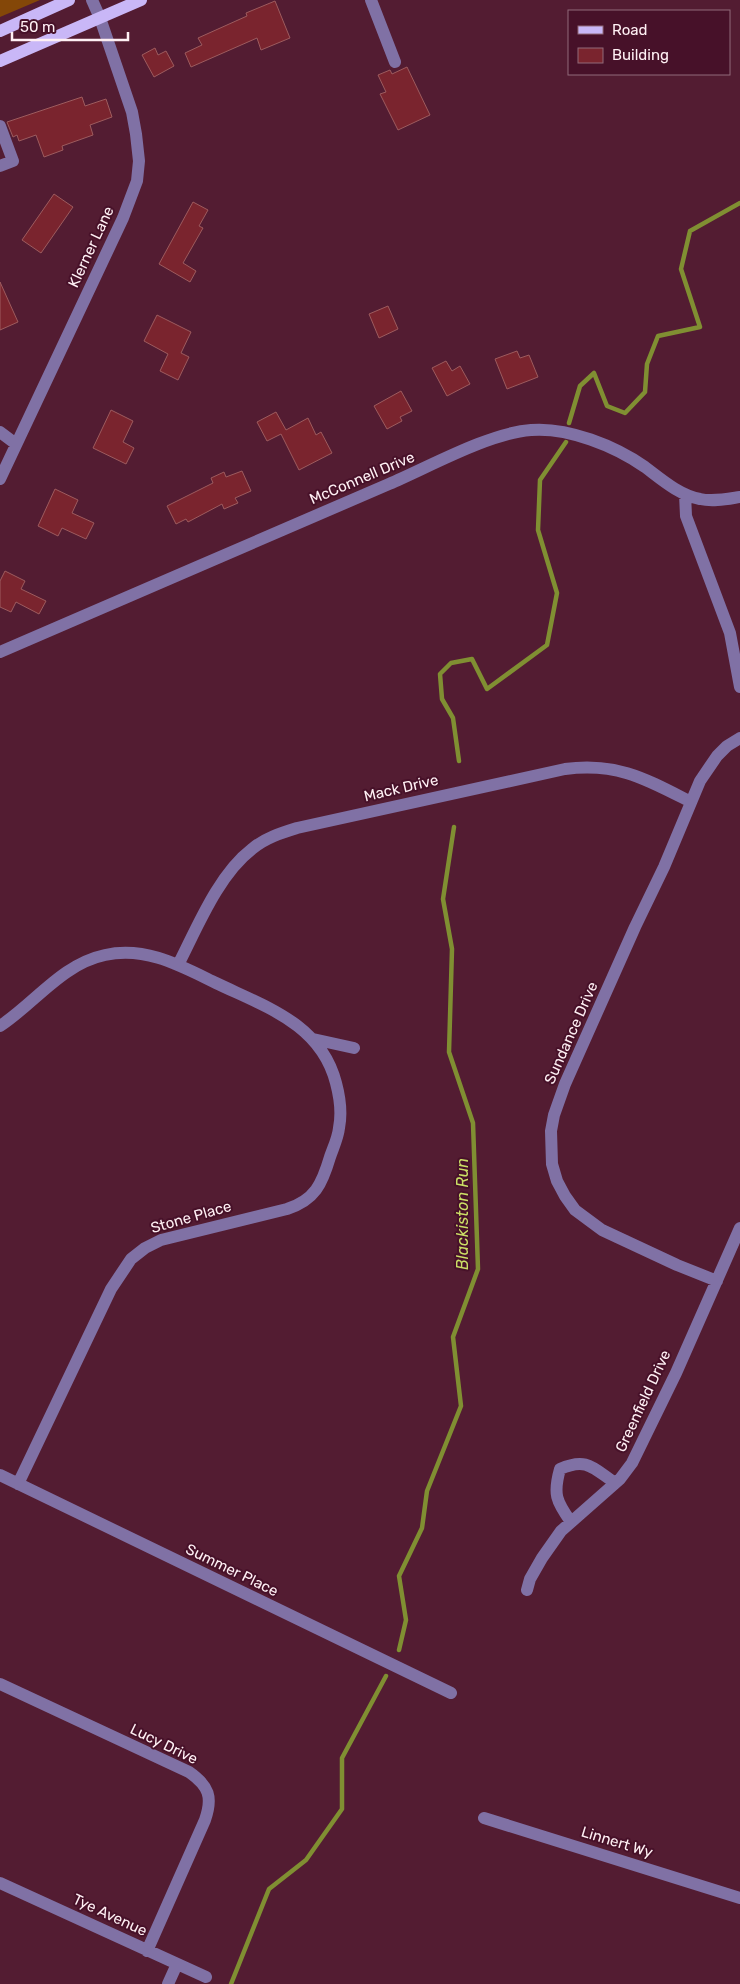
<svg xmlns="http://www.w3.org/2000/svg" width="740" height="1984" font-family="Rubik,sans-serif">
	<style>
		.green { fill: #844708 }
		.lines { fill: none; stroke-linecap: round; stroke-linejoin: round }
		.stream { stroke: #808f32; stroke-width: 4.5 }
		.building { fill: #7a242e; stroke: #9d5b5e }
		.minor { stroke: #8071a5; stroke-width: 12 }
		.major { stroke: #c9b7f7; stroke-width: 12 }
		.labels { text-anchor: middle; dominant-baseline: central; stroke-width: 4; stroke-linejoin: round; paint-order: stroke }
		.street-label { font-size: 15px; fill: #fff0f4; stroke: #471129 }
		.water-label { font-size: 16px; font-style: italic; fill: #cbdf66; stroke: #471129 }
	</style>
	<rect width="100%" height="100%" fill="#531c32"/>
	<path class="green" d="M0 0H40L0 17Z"/>
	<g class="lines">
		<path class="stream" d="M569 423 580 386 594 373 607 406 625 413 645 392 647 364 658 336 700 327 681 269 690 231 740 203
			M459 761 453 718 442 699 440 674 451 663 472 659 487 689 547 645 557 593 538 530 540 480 566 442
			M399 1650 406 1620 399 1576 422 1528 427 1491 461 1406 453 1337 478 1269 473 1123 449 1052 452 949 443 899 454 827
			M231 1984 269 1889 306 1860 342 1809V1758L386 1676"/>
	</g>
	<path class="building" d="M275 1 290 38 261 50 257 38 191 67 185 53 202 45 198 38 247 16 246 13Z
		M155 48 158 55 166 51 174 66 154 77 142 55Z
		M407 67 430 115 398 130 380 94 386 92 378 75 390 70 392 74Z
		M82 97 85 106 106 99 112 117 90 125 93 135 62 146 63 150 44 157 36 135 19 141 17 135 13 137 7 122Z
		M54 194 73 207 41 253 22 240Z
		M193 202 208 210 199 226 203 228 183 263 196 271 190 282 159 264Z
		M0 282 18 322 0 330Z
		M388 306 398 329 379 338 369 314Z
		M157 315 191 332 181 353 189 357 178 380 160 371 168 354 144 341Z
		M517 351 520 358 529 355 538 377 507 389 495 359Z
		M446 361 452 371 460 366 470 384 447 396 432 368Z
		M401 391 412 411 400 417 402 421 387 429 374 406Z
		M111 410 133 421 123 442 134 448 126 464 93 448Z
		M276 412 286 430 308 418 316 435 321 432 332 453 299 470 281 434 267 441 257 422Z
		M242 471 251 491 235 498 238 503 224 509 222 504 188 522 186 519 176 524 167 506 213 483 211 478 224 472 226 477Z
		M55 489 78 500 72 513 94 523 86 539 62 528 58 536 38 526Z
		M5 571 25 581 21 589 46 601 39 614 16 602 11 612 0 607V581Z"/>
	<g class="lines">
		<path class="minor" d="M371 0 395 62
			M0 126 13 161 0 166
			M0 432 16 444
			M0 479 123 218 137 181 139 161 136 134 132 112 100 18 92 0
			M685 494 686 516 730 633 740 687
			M0 652C130 597 259 539 389 484 429 467 489 433 531 430 568 427 615 446 645 467 661 479 679 495 700 499 713 502 727 499 740 497
			M178 965C197 928 218 875 252 849 265 838 281 833 297 828L565 769C617 762 646 779 691 802
			M0 1026C35 1003 62 964 105 955 146 946 181 966 216 983 266 1007 321 1024 336 1083 340 1098 342 1113 339 1128 338 1138 333 1148 330 1157 322 1184 315 1200 287 1209L161 1240 145 1248 131 1259 111 1289 18 1484
			M313 1039 354 1048
			M717 1281 677 1265 602 1230 575 1210 565 1196 557 1181 552 1164 551 1131 554 1115 565 1084 635 927 664 867 700 781 717 756 727 746 740 738
			M0 1475 451 1693
			M571 1522C556 1501 553 1494 560 1469 587 1457 593 1468 615 1483
			M527 1590 530 1579 542 1558 561 1531 620 1479 632 1463 676 1373 740 1228
			M0 1684 189 1772C209 1786 213 1797 205 1820L147 1951
			M484 1818 740 1898
			M0 1883 206 1977
			M168 1984 177 1964"/>
		<path class="major" d="M0 31 69 0
			M0 61 141 0"/>
	</g>
	<g class="labels">
		<g class="street-label">
			<text transform="translate(91 247) rotate(-65)">Klerner Lane</text>
			<text transform="translate(362 478) rotate(-23)">McConnell Drive</text>
			<text transform="translate(401 788) rotate(-13)">Mack Drive</text>
			<text transform="translate(571 1033) rotate(-66)">Sundance Drive</text>
			<text transform="translate(191 1217) rotate(-16)">Stone Place</text>
			<text transform="translate(643 1401) rotate(-65)">Greenfield Drive</text>
			<text transform="translate(232 1570) rotate(26)">Summer Place</text>
			<text transform="translate(164 1744) rotate(26)">Lucy Drive</text>
			<text transform="translate(617 1842) rotate(17)">Linnert Wy</text>
			<text transform="translate(110 1915) rotate(25)">Tye Avenue</text>
		</g>
		<g class="water-label">
			<text transform="translate(462 1214) rotate(-90)">Blackiston Run</text>
		</g>
	</g>
	<rect x="568" y="10" width="162" height="65" fill="#471129" stroke="#916a7a"/>
	<rect x="578" y="26" width="25" height="8" fill="#c9b7f7" stroke="#916a7a"/>
	<text x="612" y="35" font-size="15" fill="#fff0f4">Road</text>
	<rect x="578" y="48" width="25" height="15" fill="#7a242e" stroke="#916a7a"/>
	<text x="612" y="60" font-size="15" fill="#fff0f4">Building</text>
	<path d="M12 32v8h116v-8" fill="none" stroke="#fff0f4" stroke-width="2.5"/>
	<text x="20" y="32" font-size="15" fill="#fff0f4" stroke="#471129" stroke-width="4" paint-order="stroke">50 m</text>
</svg>
